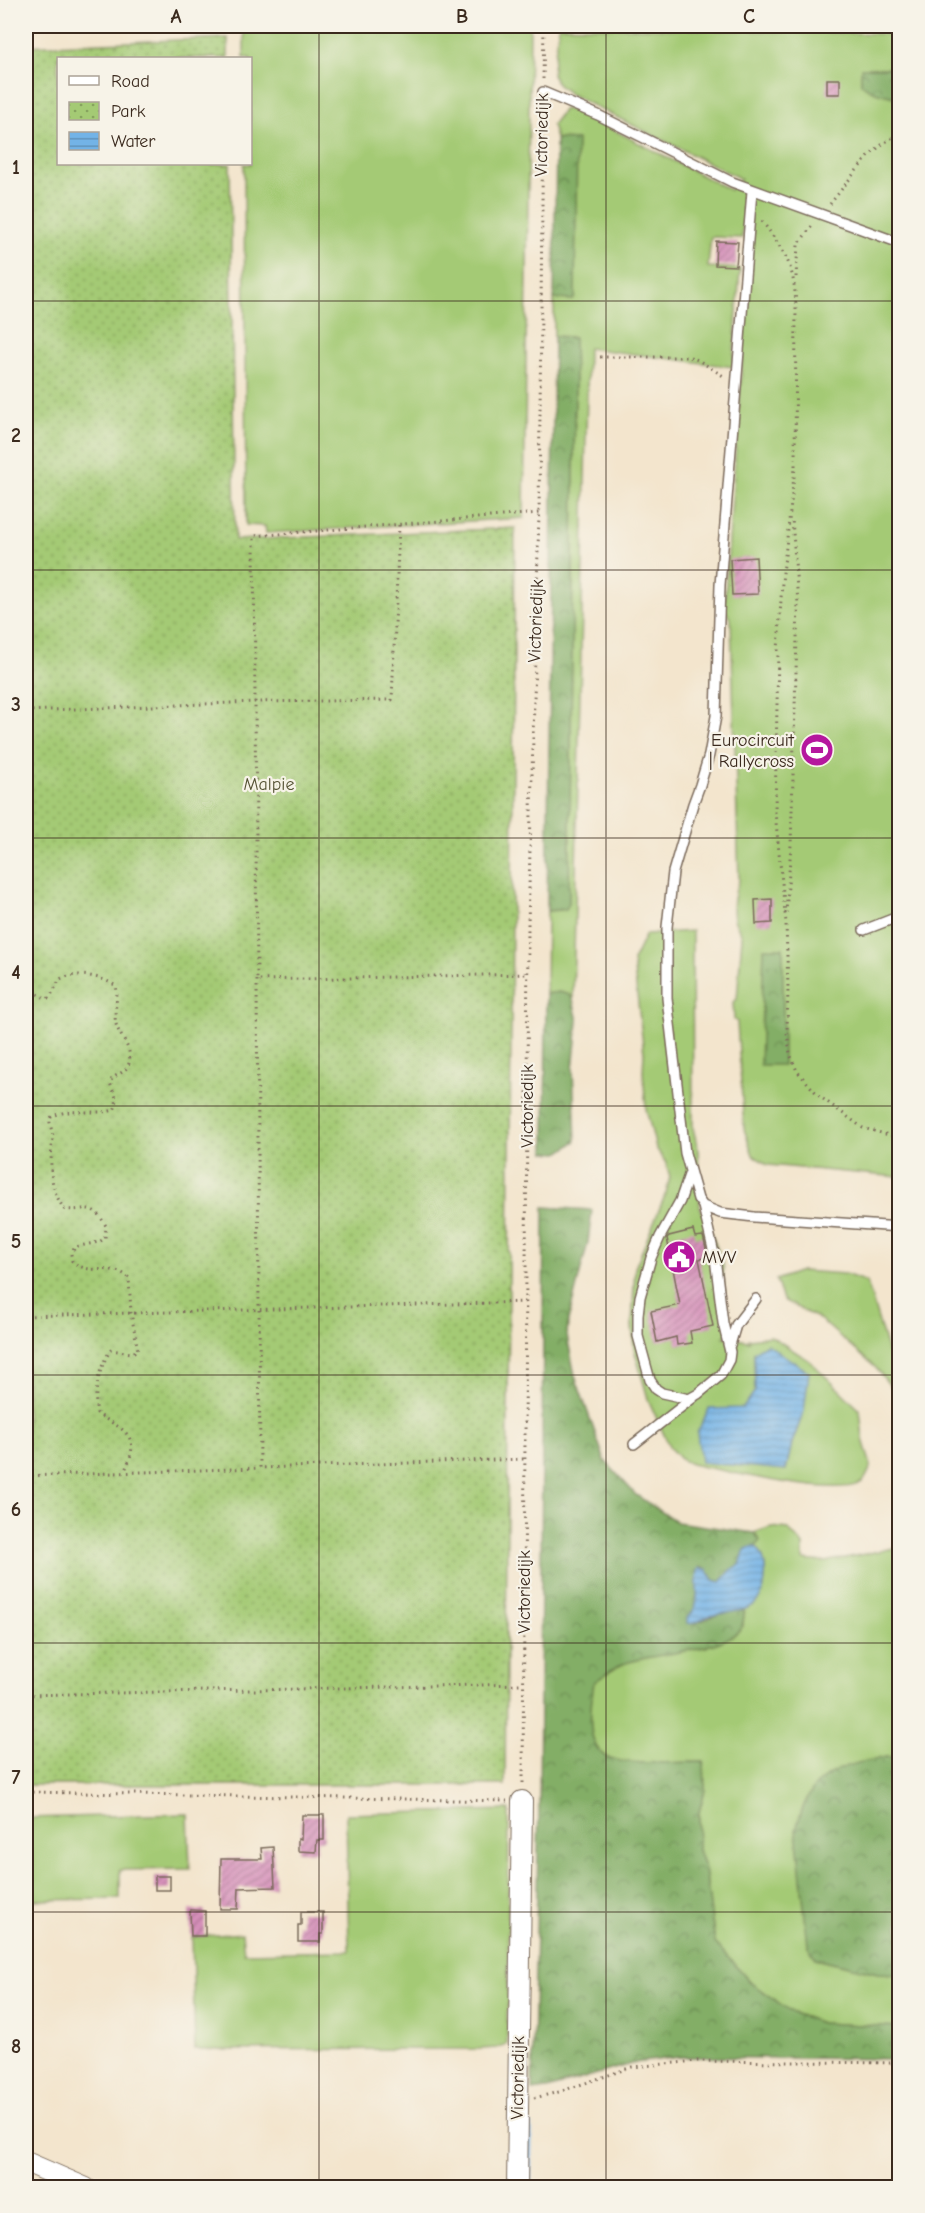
<svg xmlns="http://www.w3.org/2000/svg" width="925" height="2213" font-family="'Comic Neue',sans-serif">
	<style>
		.grass { fill: #a4ca74; stroke: #707a49; stroke-width: 1.5; fill-rule: evenodd }
		.forest { fill: url(#forest-crowns); stroke: #5f6c42; stroke-width: 1.5 }
		.park { fill: url(#park-dots); stroke: #707a49; stroke-width: 1.5 }
		.water { fill: url(#water-rules); stroke: #576e82; stroke-width: 1.5 }
		.lines { fill: none; stroke-linecap: round; stroke-linejoin: round }
		.stream { stroke: #73b3e7; stroke-width: 5 }
		.building { fill: url(#building-hatch) }
		.service-casing { stroke: #7b6b5b; stroke-width: 12 }
		.minor-casing { stroke: #7b6b5b; stroke-width: 22 }
		.path { stroke: #7b6b5b; stroke-width: 3; stroke-dasharray: 1.5 4.5; stroke-linecap: butt }
		.service { stroke: #fff; stroke-width: 9 }
		.minor { stroke: #fff; stroke-width: 20 }
		.grid { fill: none; stroke: #3b2a1e; stroke-width: 1.5; stroke-opacity: 0.55 }
		.labels { text-anchor: middle; dominant-baseline: central; stroke-width: 4.5; stroke-linejoin: round; paint-order: stroke }
		.street-label { font-size: 18px; fill: #3b2a1e; stroke: #f7f3e8 }
		.poi-label { font-size: 18px; fill: #3b2a1e; stroke: #f7f3e8; text-anchor: end }
		.park-label { font-size: 18px; fill: #555234; stroke: #f7f3e8 }
		.neatline { fill: none; stroke: #3b2a1e; stroke-width: 2 }
		.grid-label { font-size: 20px; text-anchor: middle; font-weight: bold; fill: #3b2a1e }
	</style>
	<defs>
		<pattern id="forest-crowns" width="20" height="18" patternUnits="userSpaceOnUse" patternTransform="scale(1.5)"><rect width="20" height="18" fill="#83ae66"/><path d="M2 6a3 3 0 1 1 6 0M12 15a3 3 0 1 1 6 0" fill="none" stroke="#6c8e53"/></pattern>
		<pattern id="park-dots" width="8" height="8" patternUnits="userSpaceOnUse" patternTransform="scale(1.5)"><rect width="8" height="8" fill="#a4ca74"/><path d="M2 2h.1M6 6h.1" fill="none" stroke="#87a45f" stroke-width="1.8" stroke-linecap="round"/></pattern>
		<pattern id="water-rules" width="6" height="5" patternUnits="userSpaceOnUse" patternTransform="scale(1.5)"><rect width="6" height="5" fill="#73b3e7"/><path d="M0 2.5h6" fill="none" stroke="#6092bb"/></pattern>
		<pattern id="building-hatch" width="6" height="6" patternUnits="userSpaceOnUse" patternTransform="scale(1.5)"><rect width="6" height="6" fill="#d58fb9"/><path d="M-1 1l2-2M0 6l6-6M5 7l2-2" fill="none" stroke="#ae7596"/></pattern>
	</defs>
	<rect width="100%" height="100%" fill="#f7f3e8"/>
	<filter id="ink" filterUnits="userSpaceOnUse"><feTurbulence type="fractalNoise" baseFrequency=".0167" numOctaves="2"/><feDisplacementMap in="SourceGraphic" scale="12" xChannelSelector="R" yChannelSelector="G"/><feConvolveMatrix kernelMatrix="1 2 1 2 8 2 1 2 1" color-interpolation-filters="sRGB"/></filter>
	<filter id="wash" filterUnits="userSpaceOnUse"><feTurbulence type="fractalNoise" baseFrequency=".008" numOctaves="4" result="noise"/><feDisplacementMap in="SourceGraphic" scale="24" xChannelSelector="R" yChannelSelector="G"/><feGaussianBlur stdDeviation="1.35" result="paint"/><feColorMatrix in="noise" values="0 0 0 0 0 0 0 0 0 0 0 0 0 0 0 0 0 1.4 0 .05"/><feComposite in="paint" operator="in"/></filter>
	<g filter="url(#wash)">
		<rect width="100%" height="100%" fill="#f3e5cd"/>
		<path class="grass" d="M295 26H530L524 518 266 533 265 526 246 525 244 164H250V58H244V28Z
			M559 26 899 34V68H862L861 82C870 93 887 95 900 98L899 1183V1177L768 1165 753 1155 744 1129 737 1022 734 1019 733 1002 737 999 742 937C741 930 736 926 734 919 732 907 734 892 739 881L731 620 724 609 751 239 744 220 742 238 711 237 708 267 740 269 733 367 588 348 573 1000C567 991 556 992 546 994L547 911 563 910 569 903 575 380 571 337 554 336V299H573L576 140 556 139 552 125 564 109 577 111 730 190 741 179 570 94 558 85 552 75Z
			M692 931 693 1128 698 1149 700 1206 723 1263 724 1307 732 1328 724 1337 749 1341V1339L771 1336 810 1361 860 1410 863 1439 871 1466C869 1471 866 1479 862 1482 841 1499 721 1470 691 1464L680 1459 670 1448 648 1399 634 1348 632 1325 635 1268 666 1193 670 1177 666 1163 656 1148 646 1109 643 1072 644 1053 633 961 646 934ZM754 1352 804 1411 792 1443 786 1470 743 1409 755 1391Z
			M801 1271 845 1274 867 1282 899 1390V1417L892 1388 876 1368 821 1320 783 1300 776 1280Z
			M771 1527 788 1529 803 1545V1560L825 1562 899 1547V1758L886 1757 808 1946 816 1958 878 1973 899 1974V2027L821 2023 793 2013 751 1983 715 1943 705 1869 698 1851 699 1812 705 1790 704 1762C685 1762 619 1766 606 1757 584 1743 591 1704 593 1682L624 1663 671 1652 706 1647 743 1626 744 1609C765 1602 773 1562 756 1547L759 1540 754 1533Z
			M509 1810 507 2044 497 2048 481 2049 195 2050 192 1937 242 1933 244 1953 349 1951 346 1814Z
			M188 1814 190 1869 120 1870V1899L26 1900V1818Z"/>
		<path class="forest" d="M861 68H899V98C887 95 870 93 861 83Z
			M556 139 577 140 575 297 573 300 554 299Z
			M554 336 574 338 575 380 569 904 566 909 547 911Z
			M764 948H783V1065H760Z
			M559 992 570 995 573 1000 578 1021 573 1070 576 1141 559 1153 545 1152 546 994Z
			M544 1207 592 1210 588 1242 568 1321 567 1336 575 1376 605 1461 636 1495 677 1522 754 1533 760 1540 756 1547H752C747 1552 745 1558 740 1564 736 1569 727 1574 721 1582L713 1580 704 1567H701L698 1571C696 1588 702 1605 687 1618L693 1624 722 1613 744 1609C744 1615 744 1623 741 1628 725 1651 654 1653 626 1663 615 1666 604 1676 594 1682 591 1704 584 1743 606 1757 619 1766 685 1762 704 1762L705 1790 699 1812 698 1851 705 1869 715 1943 751 1983 793 2013 821 2023 899 2027 900 2059 679 2057 634 2063 547 2089 532 2091 539 1810Z
			M886 1757 899 1758V1974L878 1973 816 1958 808 1946 796 1830C810 1773 834 1767 886 1757Z"/>
		<path class="park" d="M228 38V58H58V164H230L235 540 515 528 505 1785H26V46Z"/>
		<path class="water" d="M767 1344 809 1372 804 1411 792 1443 786 1470 701 1462 697 1433 709 1409 743 1408 755 1391 754 1352Z
			M756 1547C769 1558 768 1592 755 1604 746 1612 722 1613 709 1616 701 1619 696 1625 687 1623V1618C705 1603 692 1585 699 1568L707 1569 713 1580 721 1582 732 1569 740 1565C744 1554 742 1546 756 1547Z"/>
		<g class="lines">
			<path class="stream" d="M529 2188 530 2125"/>
		</g>
		<g id="blocks">
			<path class="building" d="M827 79H840V94H827Z
				M716 241 738 242 736 266 715 265Z
				M756 557 758 594 732 595 730 559Z
				M772 899V923L756 924 755 900Z
				M693 1230 695 1237 703 1236 708 1257 699 1259 713 1326 690 1331 692 1343 677 1345 676 1337 657 1342 651 1311 680 1305 667 1238 669 1236Z
				M302 1815H324V1840H317L316 1852 298 1851V1838L301 1839Z
				M273 1847 275 1887 239 1888 238 1909H220L221 1859H262L261 1848Z
				M155 1876H170V1890H155Z
				M190 1910 205 1911V1936H191Z
				M301 1912H323V1934H320V1942H298V1925H301Z"/>
		</g>
	</g>
	<g filter="url(#ink)">
		<use href="#blocks" fill-opacity="0" stroke="#7b6b5b" stroke-width="1.5"/>
		<g class="lines">
			<g class="service-casing">
				<path id="service" d="M543 92 598 115 732 182 900 243
					M752 191 720 585 716 716 709 755 700 785 693 804 673 872 667 927V998L685 1153 698 1199 703 1206 720 1213 754 1217 900 1227
					M864 930 900 916
					M690 1172 680 1201 660 1237 651 1258 640 1297 638 1315V1336L650 1380 656 1389 662 1393 689 1399 698 1394 721 1375 729 1360 730 1352 723 1323 715 1258 703 1206
					M730 1345 736 1325 756 1299
					M634 1444 694 1397"/>
			</g>
			<g class="minor-casing">
				<path id="minor" d="M26 2162 86 2188
					M517 2188 522 1801"/>
			</g>
			<path class="path" d="M543 79 544 26
				M830 204C849 181 872 145 900 134
				M762 221C786 254 794 264 796 306L795 468 782 582 778 651 775 812 786 923 788 988 787 1032 790 1054 797 1071 819 1096 863 1128 900 1138
				M796 277 798 245 814 223
				M600 357H690L698 360 725 377
				M399 525 392 700 255 702 254 536 539 513
				M26 711 255 702 257 980 528 974
				M896 868 900 867
				M786 913 791 845 798 603 792 518
				M257 980 260 1468 525 1459
				M26 992 31 991 47 999 50 997 60 979C76 971 101 976 116 986 119 998 113 1011 116 1024 120 1038 133 1048 129 1063 126 1074 115 1073 110 1082 113 1094 120 1098 114 1110 93 1116 68 1106 50 1118 49 1125 53 1131 53 1138 50 1165 48 1185 64 1209 85 1213 91 1199 106 1226L105 1238 99 1242 75 1247 71 1254 72 1261C89 1277 113 1262 129 1278L131 1313 138 1350 132 1353 111 1350C99 1365 93 1395 97 1413 111 1425 136 1429 131 1454 130 1460 126 1466 125 1472
				M26 1316 526 1302
				M26 1476 260 1468
				M26 1695 523 1684
				M523 1783 528 925 539 513 543 104
				M26 1792 507 1801
				M534 2098 559 2092 632 2067 697 2061 900 2063"/>
			<use href="#service" class="service"/>
			<use href="#minor" class="minor"/>
		</g>
	</g>
	<path class="grid" d="M319 26V2188M606 26V2188M26 301H900M26 570H900M26 838H900M26 1106H900M26 1375H900M26 1643H900M26 1912H900"/>
	<defs>
		<g id="stadium-disc" transform="scale(1.725)"><circle r="9.5" fill="#b5179e" stroke="#f7f3e8"/><path d="M0-5a6.5 5 0 1 0 0 10a6.5 5 0 1 0 0-10ZM-3.5-1.8h7v3.6h-7Z" fill="#fff"/></g>
		<g id="civic-disc" transform="scale(1.725)"><circle r="9.5" fill="#b5179e" stroke="#f7f3e8"/><path d="M-.6-6.5H3V-4.5H.6V-3L4-1V1h2V6H-6V1h2V-1L-.6-3ZM-1.2 2.5V6h2.4V2.5Z" fill="#fff"/></g>
	</defs>
	<g fill-rule="evenodd">
		<use href="#stadium-disc" x="817" y="750"/>
		<use href="#civic-disc" x="679" y="1257"/>
	</g>
	<g class="labels">
		<g class="street-label">
			<text transform="translate(542 135) rotate(-89)">Victoriedijk</text>
			<text transform="translate(536 621) rotate(-88)">Victoriedijk</text>
			<text transform="translate(527 1106) rotate(-90)">Victoriedijk</text>
			<text transform="translate(524 1592) rotate(-90)">Victoriedijk</text>
			<text transform="translate(518 2078) rotate(-89)">Victoriedijk</text>
		</g>
		<g class="poi-label">
			<text x="794" y="740">Eurocircuit<tspan x="794" dy="21">| Rallycross</tspan></text>
			<text x="702" y="1257" text-anchor="start">MVV</text>
		</g>
		<g class="park-label">
			<text x="269" y="784">Malpie</text>
		</g>
	</g>
	<rect width="925" height="2213" fill="none" stroke="#f7f3e8" stroke-width="66"/>
	<rect x="57" y="57" width="195" height="108" fill="#f7f3e8" stroke="#aca397" stroke-width="1.5"/>
	<rect x="69" y="76" width="30" height="9" fill="#ffffff" stroke="#aca397" stroke-width="1.5"/>
	<text x="111" y="87" font-size="18" fill="#3b2a1e">Road</text>
	<rect x="69" y="102" width="30" height="18" fill="url(#park-dots)" stroke="#aca397" stroke-width="1.5"/>
	<text x="111" y="117" font-size="18" fill="#3b2a1e">Park</text>
	<rect x="69" y="132" width="30" height="18" fill="url(#water-rules)" stroke="#aca397" stroke-width="1.5"/>
	<text x="111" y="147" font-size="18" fill="#3b2a1e">Water</text>
	<rect x="33" y="33" width="859" height="2147" class="neatline"/>
	<g class="grid-label">
		<text x="176" y="23">A</text>
		<text x="462" y="23">B</text>
		<text x="749" y="23">C</text>
		<text x="16" y="174">1</text>
		<text x="16" y="442">2</text>
		<text x="16" y="711">3</text>
		<text x="16" y="979">4</text>
		<text x="16" y="1248">5</text>
		<text x="16" y="1516">6</text>
		<text x="16" y="1784">7</text>
		<text x="16" y="2053">8</text>
	</g>
</svg>
